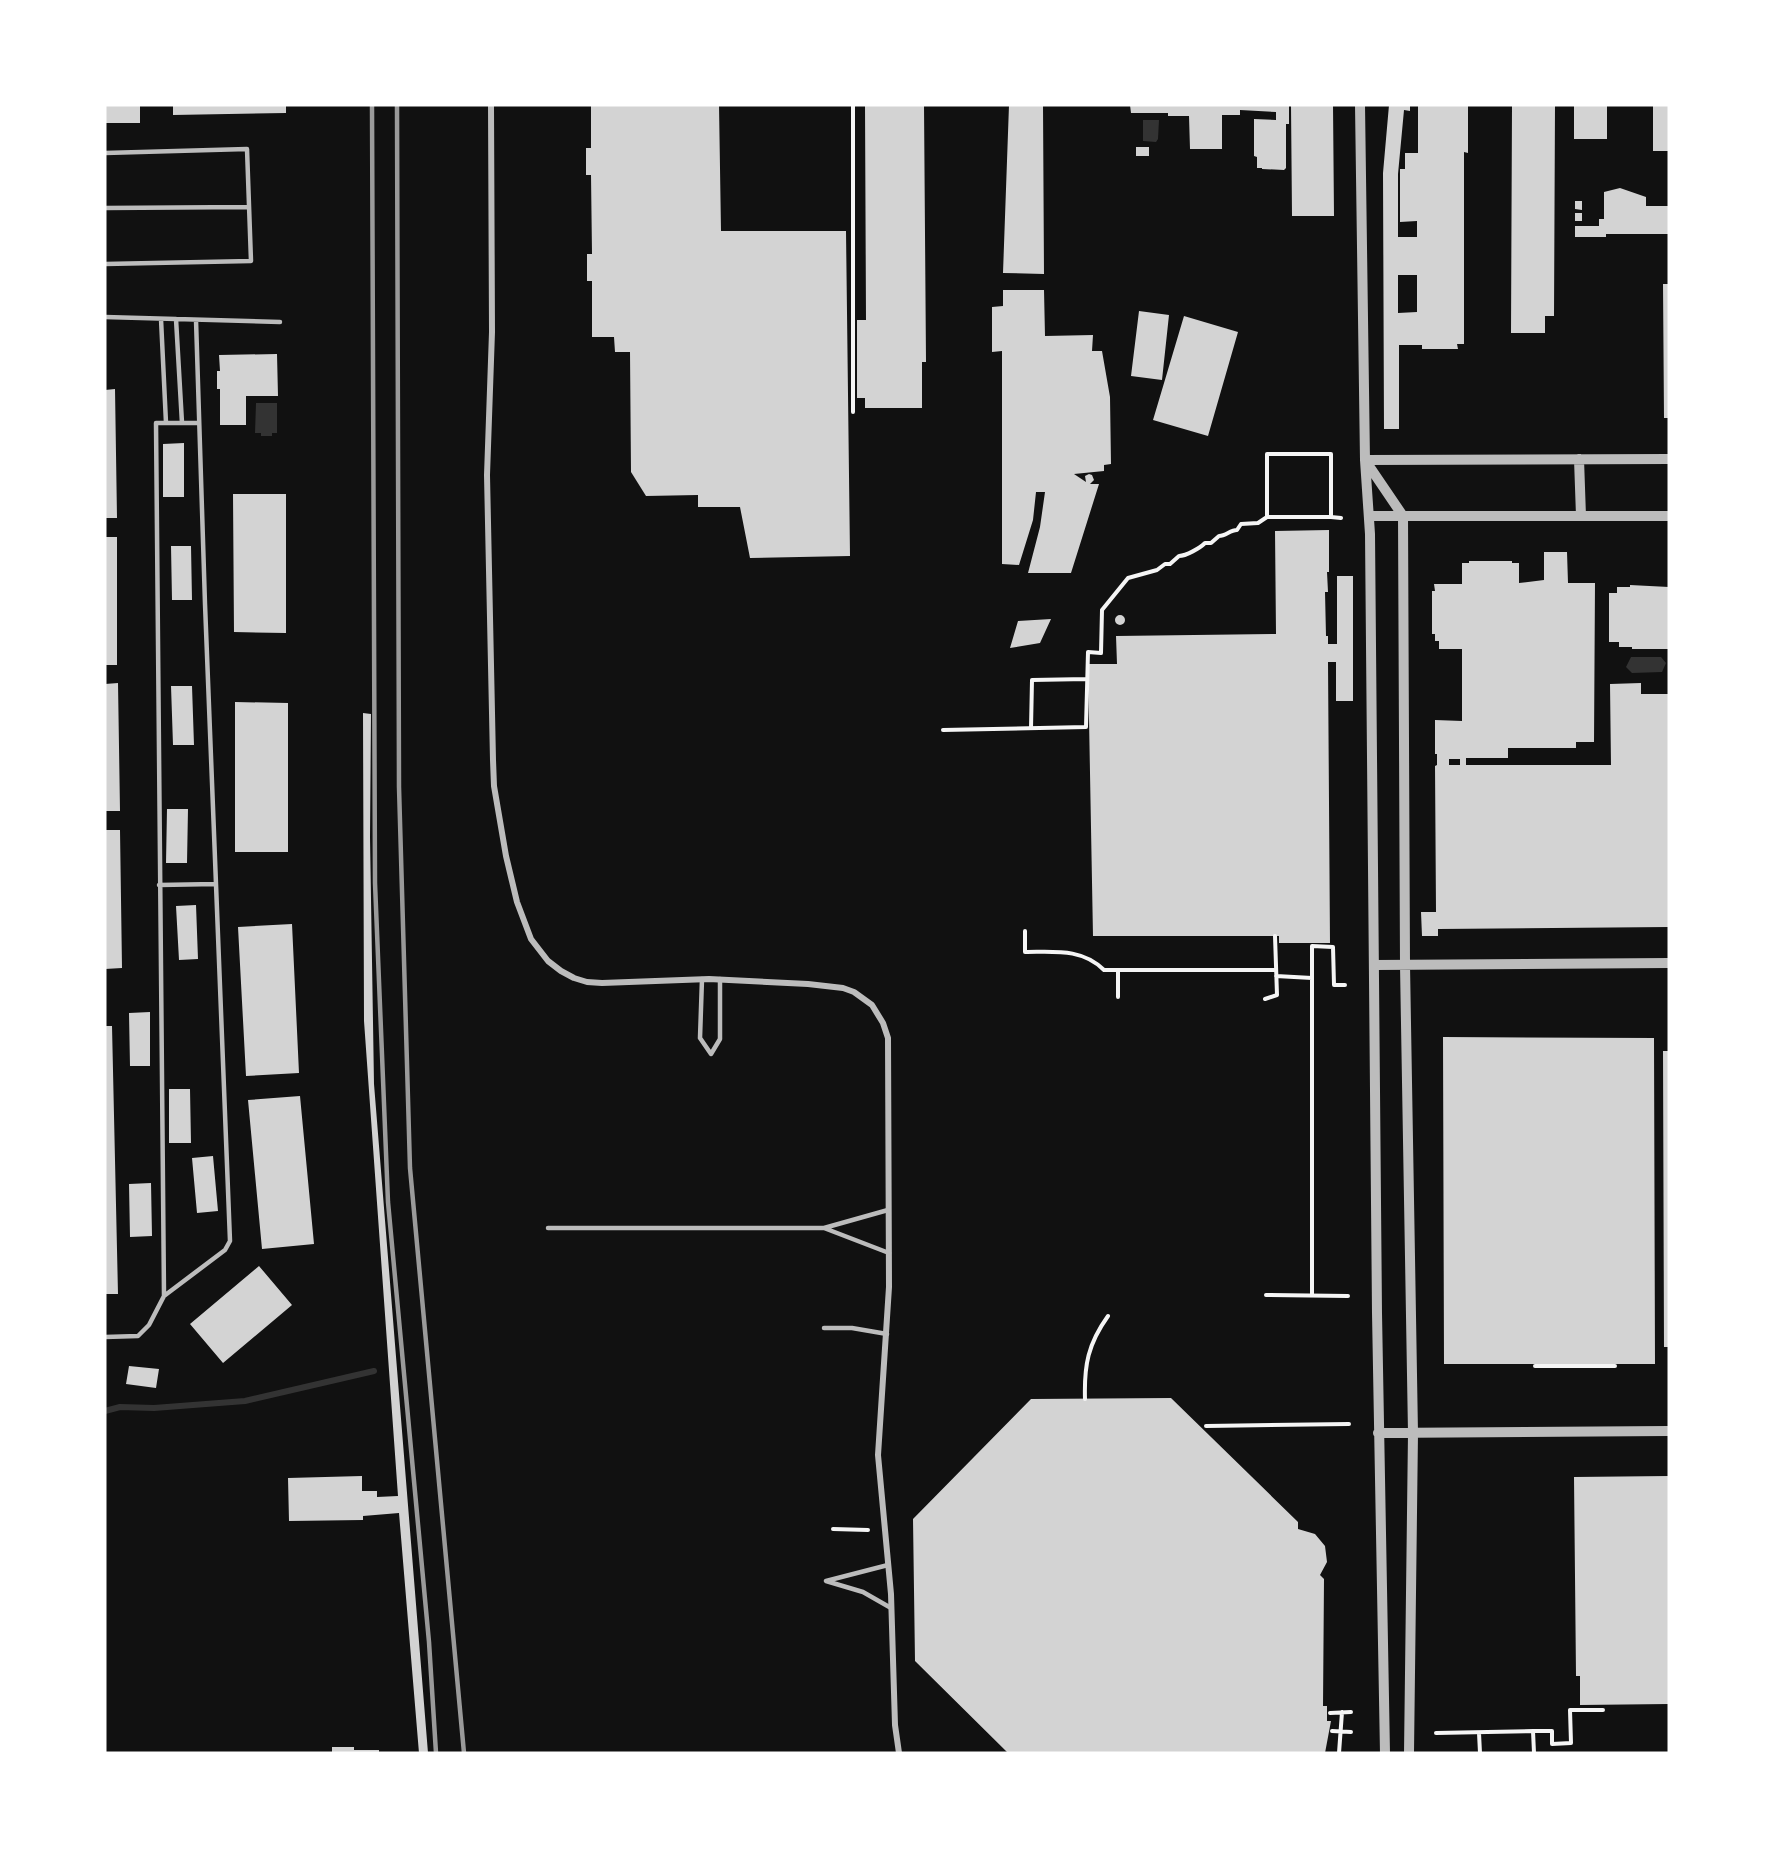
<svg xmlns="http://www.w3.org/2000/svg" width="1774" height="1858" font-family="Bitter,serif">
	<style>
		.water { fill: #333 }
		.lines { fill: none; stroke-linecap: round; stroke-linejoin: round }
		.stream { stroke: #333; stroke-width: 6 }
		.building { fill: #d3d3d3; fill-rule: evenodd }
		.path { stroke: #f5f5f5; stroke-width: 4 }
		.service { stroke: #bcbcbc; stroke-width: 4.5 }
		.minor { stroke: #bcbcbc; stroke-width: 6 }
		.tertiary { stroke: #bcbcbc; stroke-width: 10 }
		.rail { stroke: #9a9a9a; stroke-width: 4.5 }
	</style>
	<rect width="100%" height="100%" fill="#111"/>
	<path class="water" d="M1143 120H1159L1158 139 1156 142 1143 141Z
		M256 403H277V433H272V436H261V433H255Z
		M1631 657H1661L1666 663 1662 672 1632 673 1626 667Z"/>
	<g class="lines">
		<path class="stream" d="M105 1411 120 1407 154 1408 245 1401 374 1371"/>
	</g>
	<path class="building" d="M105 105H140V123H105Z
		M173 105H286V113L173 115Z
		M591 105H719L721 231H846L850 556 750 558 740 507H698V495L646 496 631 472 630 352H615L614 337H592V281H587V254H592L591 175H586V148H591Z
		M865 105H924L926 362H922V408H865V398H857V320H866Z
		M1009 105H1043L1044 274 1003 273Z
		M1130 105H1289V124H1286V168L1284 170 1262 169V168H1257V157L1254 156V119L1276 120V112L1240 110V115H1222V149H1190L1189 116H1168V113H1131Z
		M1291 105H1333L1334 216H1292Z
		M1389 105H1410V111L1404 110 1398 174V237H1417V221L1400 222V169H1405V153H1418V105H1468V153L1464 152V344H1457L1458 349H1422V345H1399V429H1384L1383 173ZM1398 275H1417V312L1398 313Z
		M1512 105H1555L1554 316H1545V333H1511Z
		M1574 105H1607V139H1574Z
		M1653 105H1669V151H1653Z
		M1136 147H1149V156H1136Z
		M1620 188 1646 197V206H1669V234H1606V237H1575V226H1599V219H1604V192Z
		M1575 201H1582V210L1575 209Z
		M1575 213H1582V221H1575Z
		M1663 284H1669V418H1664Z
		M1003 290H1044L1045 336 1093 335 1092 351H1102L1110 397 1111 464 1104 465V471L1074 474 1086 482 1085 476 1089 474 1092 475 1094 480 1090 484H1099L1071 573H1028L1040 527 1045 492H1036L1033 520 1019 565 1002 564V351L992 352V307L1003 306Z
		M1139 311 1169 315 1162 380 1131 376Z
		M1184 316 1238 332 1208 436 1153 420Z
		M277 354 278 396H246V425H220V389H217V371H220L219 355Z
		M115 389 117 518H105V390Z
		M184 443V497H163V444Z
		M233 494H286V633L234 632Z
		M1329 530V572H1327L1328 592H1325L1326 636H1328V644H1337V576H1353V701H1336V662H1328L1330 943H1279V936H1093L1088 664H1117L1116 636 1276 634 1275 531Z
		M105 537H117V665H105Z
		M171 546H191L192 600H172Z
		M1544 552H1567L1568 583H1595L1594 742H1576V748H1508V758H1466V765H1611L1610 684 1641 683V694H1669V927L1438 929V936H1422L1421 912H1436L1435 766 1437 765V754H1435V720L1462 721V649H1439V641H1435V634H1432V591H1435L1434 584H1462V563H1469V561H1512V563H1519V583L1544 580ZM1449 759H1460V765H1449Z
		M1630 585 1669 587V649H1632V647H1619V642H1609V593H1617V587H1630Z
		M1115 620a5 5 0 1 1 10 0a5 5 0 1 1-10 0Z
		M1051 619 1040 643 1010 648 1018 621Z
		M118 683 120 811H105V684Z
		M171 686H192L194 745H173Z
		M235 702 288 703V852H235Z
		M363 713 371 714 370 837 374 1084 428 1753H419L399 1513 363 1516V1520L289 1521 288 1478 362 1476V1491H377V1497L398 1496 364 1021Z
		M167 809H188L187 863H166Z
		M105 830H120L122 968 105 969Z
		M196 905 198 959 179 960 176 906Z
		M292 924 299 1073 246 1076 238 927Z
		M150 1012V1066H130L129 1013Z
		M105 1026H112L118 1294H105Z
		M1443 1037 1654 1038 1655 1364H1444Z
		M1663 1051H1669V1347H1664Z
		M169 1089H190L191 1143H169Z
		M300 1096 314 1244 262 1249 248 1100Z
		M213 1156 218 1211 197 1213 192 1158Z
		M151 1183 152 1236 130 1237 129 1184Z
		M259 1266 292 1305 223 1363 190 1324Z
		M129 1366 159 1369 156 1388 126 1384Z
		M1171 1398 1298 1522V1529L1315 1534 1325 1546 1327 1562 1320 1575 1324 1579 1323 1706H1327V1721H1331L1325 1753H1008L915 1661 913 1519 1031 1399Z
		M1669 1476V1704L1580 1705V1676H1576L1574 1477Z
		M332 1747H354V1750H379V1753H332Z"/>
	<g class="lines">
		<path class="path" d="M853 412V105
			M1267 454H1331V517H1267Z
			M1331 517 1341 518
			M1031 728 1032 680 1087 679
			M943 730 1086 727 1088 652 1101 653 1102 610 1128 578 1157 570 1165 564H1170L1179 556C1186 556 1200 548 1205 543H1211L1219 536C1226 536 1230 530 1237 530L1241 524 1258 523 1267 517
			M1025 931V952C1054 952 1082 948 1104 970H1276
			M1118 970V997
			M1276 976 1312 978
			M1265 999 1277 995 1275 936
			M1266 1295 1348 1296
			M1312 1295V946L1333 947 1334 985H1345
			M1535 1366H1615
			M1085 1399C1084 1365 1088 1344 1108 1316
			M1206 1426 1349 1424
			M833 1529 868 1530
			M1330 1713 1351 1712
			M1332 1731 1351 1732
			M1533 1731H1552V1744L1571 1743 1570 1710H1603
			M1436 1733 1533 1731 1534 1753
			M1479 1733 1480 1753
			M1339 1753 1342 1712"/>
		<path class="service" d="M105 153 247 149 251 261 105 264
			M105 208 249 207
			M105 317 280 322
			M161 319 166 423
			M176 319 182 423
			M159 885 216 884
			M702 979 700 1038 711 1054 720 1039V979
			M888 1210 824 1228 889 1253
			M548 1228H824
			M164 1296 156 423H199
			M824 1328H852L887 1334
			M105 1337 138 1336 149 1325 164 1296 225 1250 230 1241 205 604 196 320
			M888 1565 826 1581 863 1592 891 1608"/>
		<path class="minor" d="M491 105 492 332 487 475 493 760 494 786 506 856 517 902 531 939 548 961 561 971 574 978 587 982 602 983 709 979 808 984 843 988 854 992 872 1005 883 1023 888 1038 889 1287 878 1455 891 1594 895 1725 899 1753"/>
		<path class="tertiary" d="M1360 105 1365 460 1370 534 1377 1313 1385 1753
			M1579 459 1581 516
			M1365 460 1403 516 1405 965 1413 1433 1409 1753
			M1365 460 1669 459
			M1369 516H1669
			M1375 965 1669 963
			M1378 1433 1669 1431"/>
		<path class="rail" d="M372 105 375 883 388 1202 429 1642 436 1753
			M397 105 399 787 410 1168 464 1753"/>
	</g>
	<rect width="1774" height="1858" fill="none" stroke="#ffffff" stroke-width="213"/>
</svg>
